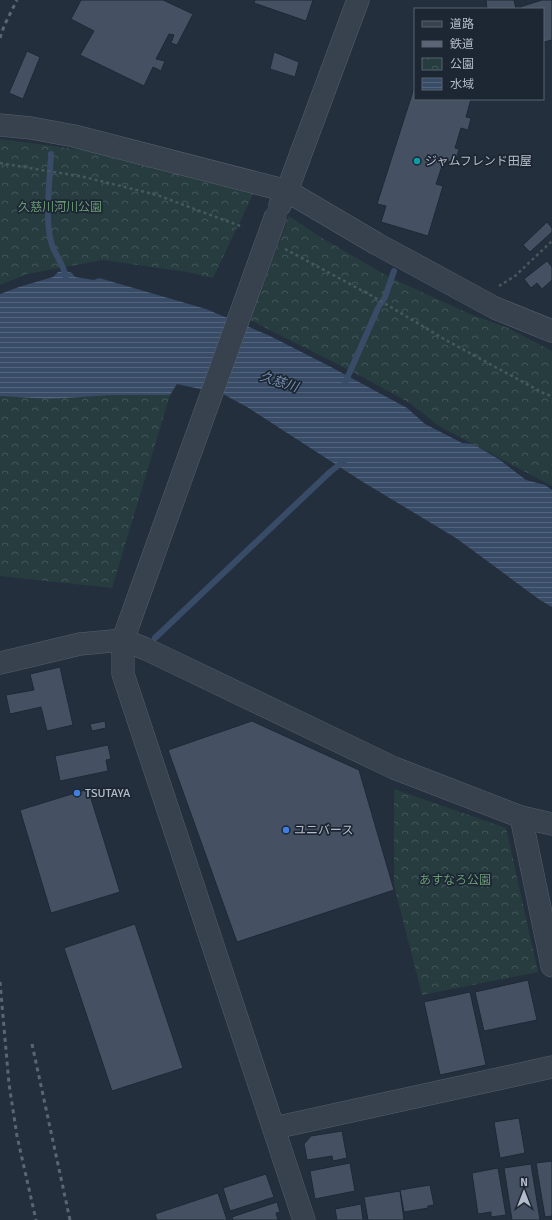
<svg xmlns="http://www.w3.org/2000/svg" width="552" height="1220" font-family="Signika,'Noto Sans JP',sans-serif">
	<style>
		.park { fill: url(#park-crowns) }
		.water { fill: url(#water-rules) }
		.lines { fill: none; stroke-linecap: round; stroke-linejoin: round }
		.stream { stroke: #394c67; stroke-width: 6 }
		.building { fill: #455162; stroke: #1f2835 }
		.minor-casing { stroke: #565f6c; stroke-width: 23 }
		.path { stroke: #44595c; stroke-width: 2.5; stroke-dasharray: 3 3; stroke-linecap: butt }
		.minor { stroke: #38414e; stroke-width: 22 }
		.rail { stroke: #5a6575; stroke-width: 3; stroke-dasharray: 4 4; stroke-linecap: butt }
		.minor-bridge-casing { stroke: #565f6c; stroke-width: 23; stroke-linecap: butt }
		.minor-bridge { stroke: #38414e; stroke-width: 22 }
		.culture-dot { fill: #0f9aa8; stroke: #1d2633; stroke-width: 1.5 }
		.shop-dot { fill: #3f7fe0; stroke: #1d2633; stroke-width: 1.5 }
		.labels { text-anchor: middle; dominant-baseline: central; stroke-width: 3.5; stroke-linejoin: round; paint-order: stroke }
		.poi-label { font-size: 12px; fill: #b4bcc9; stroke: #1d2633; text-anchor: start }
		.park-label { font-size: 12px; fill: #6b9a76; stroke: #1d2633 }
		.water-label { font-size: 13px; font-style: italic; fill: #7c92b1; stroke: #1d2633 }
	</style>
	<defs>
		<pattern id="park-crowns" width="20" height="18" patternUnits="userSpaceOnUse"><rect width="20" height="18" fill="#263c3f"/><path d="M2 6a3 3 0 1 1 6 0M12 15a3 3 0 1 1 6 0" fill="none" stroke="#435659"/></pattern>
		<pattern id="water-rules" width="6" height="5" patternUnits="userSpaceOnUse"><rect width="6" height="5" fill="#394c67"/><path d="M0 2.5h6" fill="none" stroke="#53647b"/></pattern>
	</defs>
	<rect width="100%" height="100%" fill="#242f3e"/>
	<path class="park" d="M0 139 104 153 256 188 213 278 187 272 103 260 27 274 0 285Z
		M289 216 322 238 389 277 470 314 508 328 552 351V486L439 426 410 403 353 372 250 320Z
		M113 395H170L112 588 0 576V396L50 399Z
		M394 789 506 828 538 972 422 995 394 885Z"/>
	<path class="water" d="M65 271 72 273 75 277 94 280 99 278 206 309 270 336 331 367 407 408 425 424 462 443 473 444 500 460 526 480 545 485 552 490V607L540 600 456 538 363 482 247 407 223 394 177 384 170 395H113L50 399 0 396V294L19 287 53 277 58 272Z"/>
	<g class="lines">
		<path class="stream" d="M51 154C50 180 44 221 52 245 56 257 65 266 66 279
			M345 383 378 308 385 297 394 271
			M155 638 330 472 344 461"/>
	</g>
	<path class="building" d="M81 0H163L193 14 177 45 171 43 174 35 169 34 156 59 165 61 161 71 153 67 144 86 80 55 94 31 71 19Z
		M255 0H313L306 21 254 3Z
		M486 0H514L516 9H487Z
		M542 0H552V40L544 42 545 48 543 49V9H521L520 7Z
		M27 51 40 57 23 99 9 93Z
		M274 52 299 62 295 77 270 69Z
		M415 85V99H471L466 117 471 118 468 130 461 128 455 148 459 149 455 163 444 160 436 184 443 186 428 236 381 222 386 206 377 204Z
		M547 222 552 228V232L530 252 523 245Z
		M547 261 552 267V280L542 289 537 283 531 288 524 279Z
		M60 667 73 725 47 731 41 707 10 714 6 695 34 690 30 674Z
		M105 721 106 728 92 731 90 724Z
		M252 721 359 770 394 890 237 942 168 750Z
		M108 745 111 759 106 760 108 771 60 781 55 756Z
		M88 789 120 892 51 913 20 810Z
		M135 924 183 1068 112 1091 64 948Z
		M528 980 537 1020 484 1031 475 992Z
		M470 992 486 1065 440 1075 424 1002Z
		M519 1118 525 1153 500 1158 494 1122Z
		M342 1131 347 1158 333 1161 332 1156 307 1160 304 1144 311 1136Z
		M552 1161V1216L545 1217 536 1163Z
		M350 1163 355 1191 315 1199 310 1171Z
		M531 1164 540 1220H512L504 1168Z
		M498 1168 506 1215 491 1217V1212L478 1214 472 1173Z
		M266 1174 274 1197 230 1211 223 1188Z
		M430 1185 434 1205 428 1206V1208L404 1212 400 1190Z
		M400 1191 404 1220H368L364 1197Z
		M218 1193 227 1220H157L155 1214Z
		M277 1202 280 1212 276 1213 278 1220H233L232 1217Z
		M361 1204 363 1220H337L335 1209Z"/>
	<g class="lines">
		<g class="minor-casing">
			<path id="minor" d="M0 125 31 128 74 136 287 191 377 244 495 308 552 331
				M280 205 287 191 358 0
				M129 623 123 640V674L304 1220
				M0 663 80 644 123 640 146 649 394 768 521 817 552 824
				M521 817 552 966
				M274 1128 552 1067"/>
		</g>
		<path class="path" d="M0 163 84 177 157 195 243 227
			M285 249 374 297 444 339 545 394 552 396
			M499 286 515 276 552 241"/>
		<use href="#minor" class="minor"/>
		<path class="rail" d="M0 38 4 26 17 0
			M0 982 9 1084 17 1136 36 1220
			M32 1044 70 1220"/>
		<g class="minor-bridge-casing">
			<path id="minor-bridge" d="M129 623 276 215"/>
		</g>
		<use href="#minor-bridge" class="minor-bridge"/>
	</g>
	<circle class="culture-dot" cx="417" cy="161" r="4"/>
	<g class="shop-dot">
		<circle cx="77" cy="793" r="4"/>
		<circle cx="286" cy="830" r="4"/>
	</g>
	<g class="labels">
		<g class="poi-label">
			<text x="425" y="161">ジャムフレンド田屋</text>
			<text x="85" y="793">TSUTAYA</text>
			<text x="294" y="830">ユニバース</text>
		</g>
		<g class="park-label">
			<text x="60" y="207">久慈川河川公園</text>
			<text x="455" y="880">あすなろ公園</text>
		</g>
		<g class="water-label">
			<text transform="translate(279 382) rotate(18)">久慈川</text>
		</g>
	</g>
	<rect x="414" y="8" width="130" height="92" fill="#1d2633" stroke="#59626f"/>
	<rect x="422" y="21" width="20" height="6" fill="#38414e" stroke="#59626f"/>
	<text x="450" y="28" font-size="12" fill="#b4bcc9">道路</text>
	<rect x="422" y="41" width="20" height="6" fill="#5a6575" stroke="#59626f"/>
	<text x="450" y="48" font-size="12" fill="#b4bcc9">鉄道</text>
	<rect x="422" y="58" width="20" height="12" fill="url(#park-crowns)" stroke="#59626f"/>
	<text x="450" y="68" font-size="12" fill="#b4bcc9">公園</text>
	<rect x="422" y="78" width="20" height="12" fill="url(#water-rules)" stroke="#59626f"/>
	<text x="450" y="88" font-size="12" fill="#b4bcc9">水域</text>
	<g transform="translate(524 1192)" stroke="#1d2633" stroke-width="3" paint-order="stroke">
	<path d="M0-3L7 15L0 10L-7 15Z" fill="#b4bcc9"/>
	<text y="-6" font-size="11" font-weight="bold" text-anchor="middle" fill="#b4bcc9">N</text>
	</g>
</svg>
